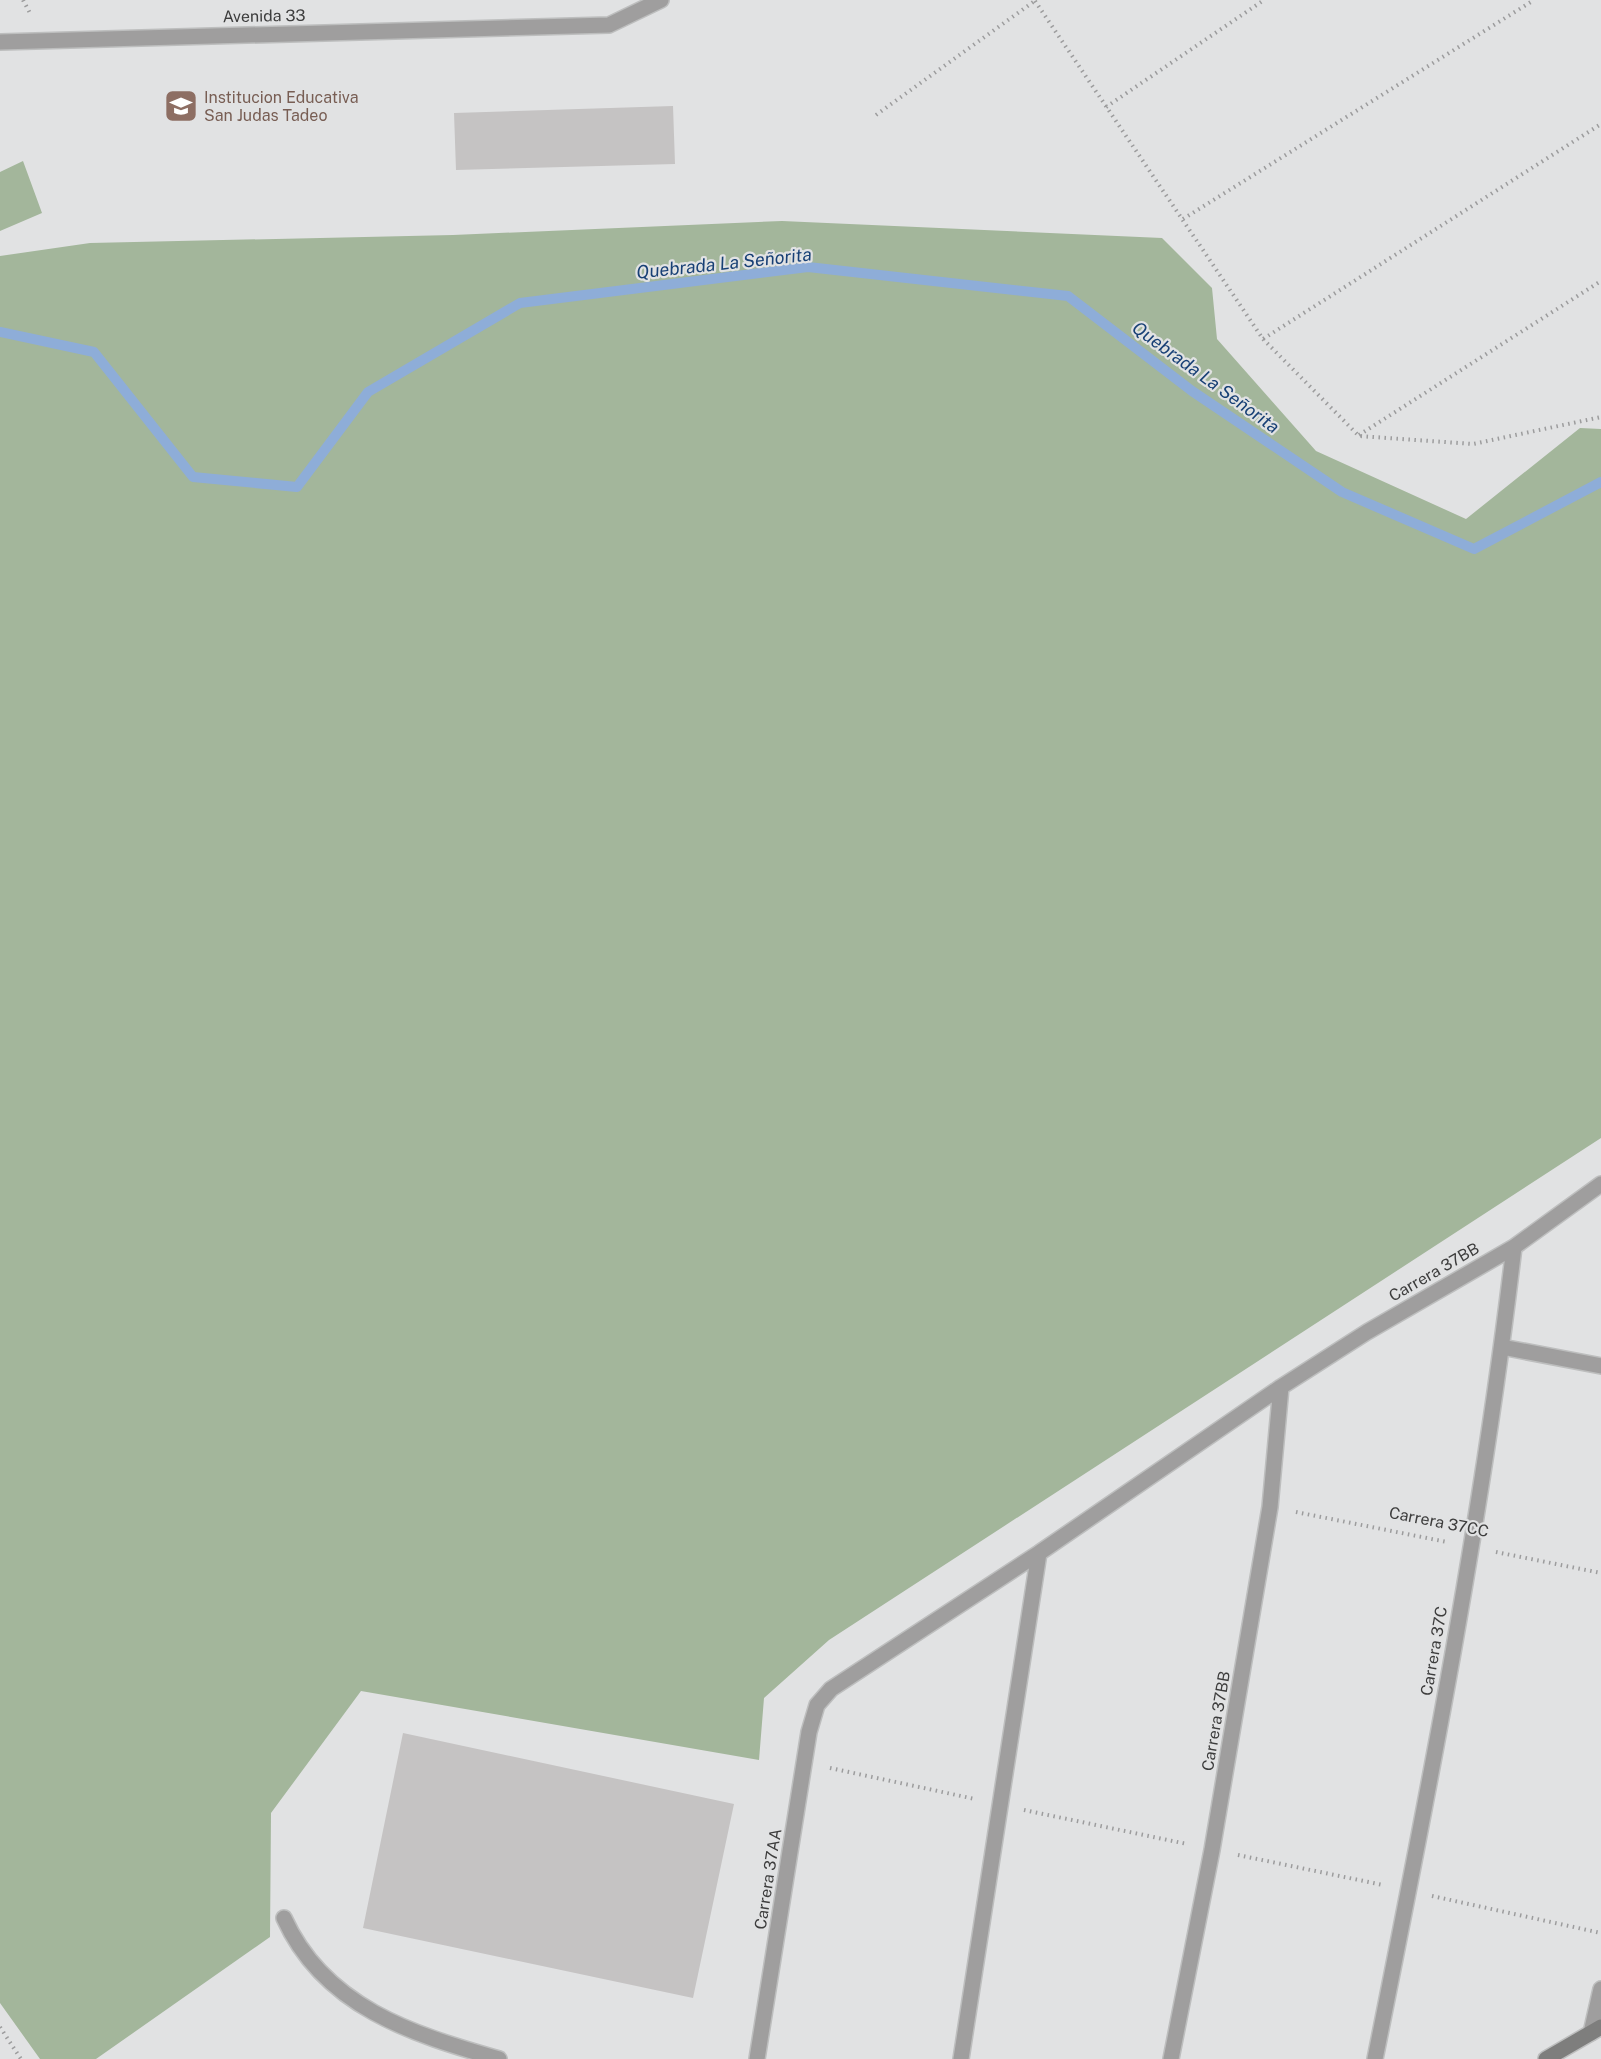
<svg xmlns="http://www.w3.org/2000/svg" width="1601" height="2059" font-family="'Public Sans',sans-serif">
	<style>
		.green { fill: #a3b69b }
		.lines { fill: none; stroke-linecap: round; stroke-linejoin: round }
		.stream { stroke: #8eadd8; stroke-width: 10 }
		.building { fill: #c5c3c3 }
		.street-casing { stroke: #bdbebe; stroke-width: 18 }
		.secondary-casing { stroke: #bdbebe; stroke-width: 18 }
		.path { stroke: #9c9c9d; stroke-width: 4; stroke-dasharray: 1.5 4.5; stroke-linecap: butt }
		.street { stroke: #9f9e9e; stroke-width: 15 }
		.secondary { stroke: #7e7e7d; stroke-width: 15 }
		.labels { text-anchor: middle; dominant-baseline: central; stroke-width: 4.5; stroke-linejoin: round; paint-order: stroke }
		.street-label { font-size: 16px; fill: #3d3d3d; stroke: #e1e2e3 }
		.education-label { font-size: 16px; fill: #785e54; stroke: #e1e2e3; text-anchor: start }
		.water-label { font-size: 18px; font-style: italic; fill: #184075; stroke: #e1e2e3 }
	</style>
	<rect width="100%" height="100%" fill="#e1e2e3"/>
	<path class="green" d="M23 161 42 213 0 231V172Z
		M782 221 1162 238 1212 288 1217 339 1316 451 1466 519 1580 428 1601 429V1138L829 1640 764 1698 759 1760 361 1691 271 1813 270 1937 96 2059H40L0 2003V256L90 243 453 235Z"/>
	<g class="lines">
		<path class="stream" d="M0 332 94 352 193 477 297 487 368 392 520 303 808 267 1068 296 1192 391 1342 492 1474 549 1601 482"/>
	</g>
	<path class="building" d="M673 106 675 164 456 170 454 113Z
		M403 1733 734 1804 693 1998 363 1928Z"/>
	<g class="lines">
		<g class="street-casing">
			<path id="street" d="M0 42 609 25 661 0
				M1502 1347 1601 1366
				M284 1918C324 2007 412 2034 499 2059
				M1591 2033 1601 1989
				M757 2059 809 1732 817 1705 831 1689 1039 1553 1281 1387 1367 1332 1514 1247 1601 1184
				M961 2059 1039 1553
				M1171 2059 1212 1850 1270 1507 1281 1387
				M1375 2059C1429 1790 1482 1519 1514 1247"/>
		</g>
		<g class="secondary-casing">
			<path id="secondary" d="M1546 2059 1601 2027"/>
		</g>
		<path class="path" d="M23 0 31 15
			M1035 1 1263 339 1601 124
			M1106 107 1264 0
			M876 115 1036 0
			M1183 219 1534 0
			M1263 339 1359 436 1473 444 1601 417
			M1359 435 1601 281
			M1296 1512 1447 1542
			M1496 1552 1601 1573
			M830 1768 975 1799
			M1024 1810 1187 1844
			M1238 1855 1383 1885
			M1432 1896 1601 1933
			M0 2027 21 2059"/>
		<use href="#street" class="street"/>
		<use href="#secondary" class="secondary"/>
	</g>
	<defs>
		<g id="school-square" transform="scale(1.725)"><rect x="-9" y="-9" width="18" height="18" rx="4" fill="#8d6e63" stroke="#e1e2e3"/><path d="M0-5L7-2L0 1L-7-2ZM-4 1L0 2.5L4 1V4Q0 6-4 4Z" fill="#fff"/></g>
	</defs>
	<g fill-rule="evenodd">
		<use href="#school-square" x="181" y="106"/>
	</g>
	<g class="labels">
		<g class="street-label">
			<text transform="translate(264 16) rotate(-1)">Avenida 33</text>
			<text transform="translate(1434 1272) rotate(-30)">Carrera 37BB</text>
			<text transform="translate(1439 1522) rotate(11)">Carrera 37CC</text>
			<text transform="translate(1434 1651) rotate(-80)">Carrera 37C</text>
			<text transform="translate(1216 1721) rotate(-80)">Carrera 37BB</text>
			<text transform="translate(768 1879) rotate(-81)">Carrera 37AA</text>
		</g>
		<g class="education-label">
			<text x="204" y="97">Institucion Educativa<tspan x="204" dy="18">San Judas Tadeo</tspan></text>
		</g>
		<g class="water-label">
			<text transform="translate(724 263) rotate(-6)">Quebrada La Señorita</text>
			<text transform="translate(1206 377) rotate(36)">Quebrada La Señorita</text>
		</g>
	</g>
</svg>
